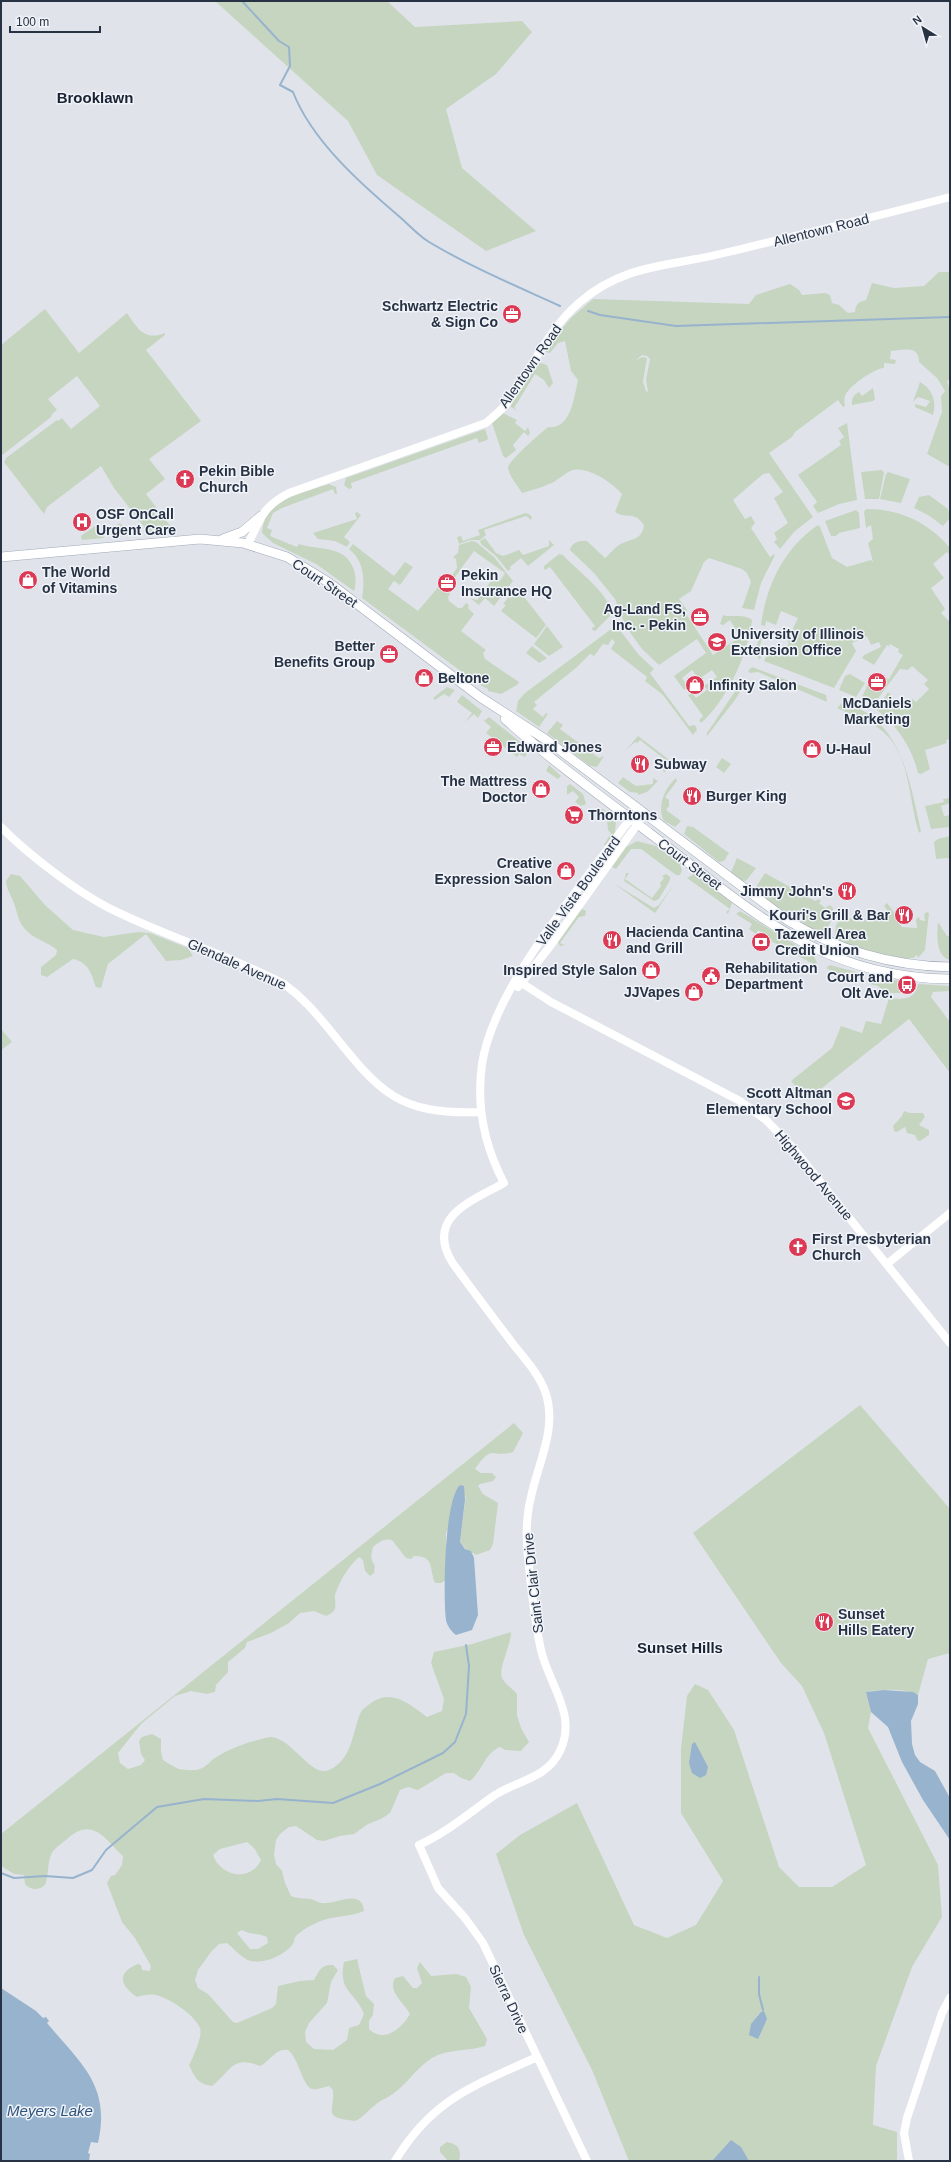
<svg xmlns="http://www.w3.org/2000/svg" width="951" height="2162" font-family="Helvetica,sans-serif">
	<style>
		.green { fill: #c6d5c0; fill-rule: evenodd }
		.water { fill: #97b3ce }
		.lines { fill: none; stroke-linecap: round; stroke-linejoin: round }
		.stream { stroke: #97b3ce; stroke-width: 2 }
		.primary-casing { stroke: #9ea9b7; stroke-width: 10 }
		.secondary { stroke: #fff; stroke-width: 8 }
		.primary { stroke: #fff; stroke-width: 9 }
		.labels { text-anchor: middle; dominant-baseline: central; stroke-width: 3; stroke-linejoin: round; paint-order: stroke }
		.street-label { font-size: 14px; fill: #273244; stroke: #f0f3f8 }
		.poi-label { font-size: 14px; font-weight: bold; fill: #273244; stroke: #f0f3f8; text-anchor: start }
		.neighbourhood-label { font-size: 15px; font-weight: bold; fill: #192334; stroke: #f0f3f8 }
		.water-label { font-size: 15px; font-style: italic; fill: #2d527c; stroke: #f0f3f8 }
	</style>
	<rect width="100%" height="100%" fill="#e0e4ea"/>
	<path class="green" d="M215 1H387L415 27 522 21 532 32 496 74 446 109 462 168 536 231 486 251 377 175 348 121Z
		M939 272H950V379L947 381 950 391V467L927 454 942 412 941 396 945 391 937 378 919 362C919 345 904 350 891 351L890 359 896 360 895 364 884 363V368C873 369 849 386 845 396 844 399 844 402 845 406L843 407 838 400 795 432 792 437 769 453 813 517 795 531 780 549 774 542 777 539 774 533 788 523 774 498 783 492 769 473 763 474 733 500 745 519 751 516 755 523 751 528 770 557 774 554 775 555 761 583 754 610 742 608 751 582 747 573 742 569 709 558 704 562 691 591 679 599 687 610 686 614 713 655 740 637 730 620 723 625 720 624 723 615C731 618 744 613 752 620 749 652 726 702 701 723L699 720 703 716 688 695 692 693 696 698 707 690 704 686 717 677 712 670 699 679 692 670 682 678 688 687 684 690 674 676 706 653 697 639 659 665 642 649 626 627 615 599 594 573 570 550C571 543 580 540 587 541L605 558C610 554 614 548 619 545 631 538 642 541 644 525 634 510 627 520 615 512L622 494C613 483 588 466 573 470 564 473 558 481 549 484 541 488 531 490 522 493 518 486 509 476 508 468 507 462 542 432 548 427 571 430 574 397 578 380L571 371 565 341 558 343 550 353 546 352 545 349 571 318 593 299 749 304 756 295 790 284 799 290 802 295 825 293 830 295 832 303 839 305 848 313 855 312C856 304 858 302 866 300L872 283 894 288 924 286ZM642 355 647 356 650 359 646 380 648 392 646 391 643 382 647 358 642 357 635 361Z
		M45 309 79 353 127 313C138 329 144 341 165 333V335L146 350 201 421 149 459 165 479 146 494 175 532 148 534 145 528 114 488 101 466 47 507 44 514 4 462 6 458 57 420 58 421 62 418 71 429 100 406 77 376 48 399 57 410 52 414 51 417 1 456V345Z
		M541 363 547 365 553 383 549 388 544 380 535 374 514 408 518 412 510 406 535 365Z
		M920 382C932 389 937 401 933 415L915 407V404L926 407 930 401 918 397 913 402Z
		M873 388 875 399 873 401 852 405C851 398 854 395 859 392L862 396Z
		M503 413 517 420 515 423 525 431 528 427 530 433 528 436 524 432 513 445 516 450 506 458 503 456 492 423Z
		M847 423 857 500 839 504 818 513 813 506 817 502 798 475 841 445 839 441 844 437 838 428Z
		M485 429 488 438 487 440 479 443 477 438 351 483 352 488 349 489 344 485 346 478Z
		M882 470 884 473 879 499H865L861 472Z
		M888 472 910 479 901 503 880 499 886 474Z
		M329 484 336 487 337 494H335L333 489 282 508 273 513 267 528 272 530 270 536 297 547 299 544C320 551 345 544 354 570 356 577 356 585 354 591L316 564 273 543 262 533C264 499 303 493 329 484Z
		M929 495 948 509 950 518 943 526 928 515 914 508 919 497Z
		M866 509C900 509 928 522 950 548V555L947 552 933 564 944 578 931 588 945 609 941 613 950 622V739L946 740 947 743 925 750 930 769 921 774 918 773C912 748 897 725 877 710L888 692 891 695 889 697 903 709 912 699 916 702 929 689 924 684 928 680 912 666 908 670 900 669 873 705 861 699 868 684 879 690 886 678 889 679 903 655 898 652 899 649 890 644 889 646 887 645 874 665 862 658 864 655 881 647 879 642 871 645 867 636 852 643 856 651 834 688 764 661 768 652 777 656 781 651 785 652 789 642 787 641 798 618 781 611 776 625 766 621 765 626 761 625C766 586 784 548 818 525L820 527 832 558 847 567 871 560 873 562 868 543 873 539 871 525 866 528 864 512Z
		M856 510 859 513 860 528 839 533 836 536H831L825 521Z
		M357 512 361 515 344 537 350 542 347 547 335 541 318 539 313 533 357 519 355 513Z
		M525 513 529 514 532 517 531 520 526 516 484 530 486 535 480 540H470L459 544 457 537 461 536 463 541 480 535 478 530Z
		M120 523 128 533 134 531 137 535 115 537 110 531Z
		M95 526 104 538 82 540 81 536Z
		M485 538 496 553 503 556 519 550 523 555 549 546V540L554 545 528 566 521 558 510 567 511 569 508 571 496 556 481 544 480 541Z
		M472 541 476 542 494 557 513 581 494 606 485 598 479 605 470 598 477 600 494 577 500 581 505 573 474 551 455 577 452 575 457 568 456 559 453 557 458 553 459 545Z
		M353 544 394 576 405 562 413 567 400 585 394 581 388 589 418 611 439 586 450 594 448 597 449 601 458 608H462L466 603 469 605 468 608 474 614 461 631 486 650 483 653 485 659 519 682 517 685 501 694 488 691V689L478 684 362 598C365 579 364 561 349 549Z
		M559 554 563 555C574 568 617 599 610 616L595 631 591 629 595 626 550 567 545 570 544 569V566Z
		M515 589 525 598 546 625 536 638 501 611 506 605 503 604Z
		M547 626 563 647 549 656 534 644Z
		M614 627 619 629 638 654 654 669 650 673 689 726 695 725 697 730 693 735 663 695 645 681 647 677 611 649 615 642 612 639 608 645 603 644 594 656 590 654 577 667 534 702 537 705 533 709 543 717 546 713 548 714 539 727 516 711 518 701 525 693Z
		M760 632 763 633 760 646 762 654 760 660 755 654Z
		M532 646 547 658 539 663 526 653Z
		M752 667 826 695 827 702 758 672 750 673 748 671Z
		M850 674 865 683 856 697 839 690 845 676Z
		M742 681 746 682 735 700 707 736V733Z
		M447 687 455 690 449 697 444 694 435 700 433 698Z
		M462 695 482 711 478 718 474 714 465 722 472 713 457 702Z
		M843 702C902 720 909 779 921 831L919 833C908 800 911 753 881 730 869 720 851 715 837 708Z
		M489 717 529 749 525 757 519 754 517 757 486 733 491 727 484 721Z
		M557 721 563 725 560 729 599 758 604 756 597 767 590 766 547 733Z
		M638 736 672 762 665 772 663 771 667 761 640 740 637 743 635 742 625 751Z
		M722 758 731 764 724 773 716 767Z
		M549 765 561 776 558 779 546 771Z
		M623 777 636 786 653 784V778L658 781 647 792 638 795V793L630 792 618 783Z
		M676 778 677 781 665 797 669 800V806L666 810 681 821 685 817 675 827 664 821C657 809 663 789 676 778Z
		M570 784 583 794 586 804 581 806 575 802 579 797 573 791 567 795V786Z
		M950 798V803L941 806 944 816 950 815V827L931 829 925 806 944 802 943 799Z
		M603 809 611 816 614 822H616L615 833 606 846 604 845 611 833 608 830 607 820 596 811Z
		M687 826 693 827 729 853 724 861 719 862 684 834Z
		M950 836V858L936 859 934 842 938 839Z
		M637 841 656 846 680 864 682 870 680 875H676L641 849H631L616 869 612 867 626 847Z
		M737 858 756 868 746 881 741 880 731 872Z
		M626 873H629L625 879 652 898 661 886 660 883 664 878 662 876 666 874 670 877V880L659 899 654 901 624 881Z
		M765 873 815 901 819 899 821 901 819 903 825 908 830 905 833 908V915L827 931C825 932 824 933 821 933 810 931 758 896 756 887Z
		M11 874 20 876 45 905 73 930 104 937 138 932 150 933 188 948 193 956 181 960 166 961 146 934 108 964 101 988 96 987C91 973 89 963 73 959L47 977 41 975V967L56 955 57 950C48 942 36 940 28 932 17 923 18 912 13 901 10 893 7 890 6 881Z
		M694 874 732 903 728 914 726 912 730 909 687 878Z
		M613 883 654 908 659 905 675 883 655 913Z
		M887 903 900 920 898 922 902 927 917 928 916 919 919 917 920 920 925 921 924 914 927 912 929 913 925 950 918 958 917 955C915 956 914 958 912 958 901 962 841 945 835 936L836 925 842 916 863 922 868 917 872 921 887 910 884 906Z
		M583 909 586 911 585 916 579 917 560 943 565 945 560 946 558 942 579 911Z
		M740 911 814 956 817 963 815 965 771 941 772 940 758 930 756 934 749 929 752 924 736 914Z
		M938 922 947 936H950V960C935 956 937 934 938 922Z
		M830 965 860 973 861 979H850L826 968Z
		M876 977 913 983V986L904 993H885L878 986 870 984 871 979Z
		M918 984 950 986V991L933 992 931 997 950 1022V1073L909 1019 807 1100 791 1081 832 1048 841 1026 862 1033 866 1021 881 1024 889 998C902 999 915 1001 918 984Z
		M1 1029 12 1042 1 1050Z
		M904 1111 910 1113H923L925 1117 919 1125 929 1130V1135L920 1141 917 1140 915 1135 907 1133 905 1127 897 1132 894 1131 893 1126 902 1116Z
		M860 1405 950 1509V1653L928 1659 918 1695C905 1688 880 1689 866 1692L871 1712 868 1728 938 1865 942 1917 912 1967 876 2066 873 2125 897 2132V2161H629L592 2070 524 1935 496 1854 520 1835 577 1803 634 1925 667 1938 696 1925 723 1881 681 1813V1748L687 1696 695 1684 708 1690 734 1730 779 1867 799 1887H832L866 1865 824 1733 802 1686 781 1663 693 1533Z
		M514 1423 523 1433 513 1452C489 1459 494 1443 475 1469L481 1473H492L496 1477 493 1481 480 1484 478 1486 483 1494 498 1503 493 1544 490 1550 476 1555 466 1549 460 1542 466 1495 446 1533V1580L441 1583H435C429 1569 435 1556 414 1556L411 1559 406 1558 392 1540C384 1538 379 1542 373 1547 371 1555 370 1559 375 1566L374 1573 370 1576 365 1571 363 1560 359 1557C348 1567 341 1579 336 1592 332 1602 342 1609 326 1616L314 1611 300 1613 289 1623 271 1633 247 1642 245 1648 228 1662V1672L216 1685 215 1692 207 1694 191 1691 175 1696 141 1724 118 1753 120 1763 128 1769 141 1765 145 1760 141 1754 139 1741 142 1737 152 1734 161 1739V1752L163 1760C168 1763 174 1767 179 1769 185 1770 194 1771 200 1769 205 1767 209 1763 212 1760 225 1751 239 1745 254 1741 259 1740 266 1737 271 1737 292 1738 311 1778 329 1770 352 1760 352 1734 360 1714 362 1709 367 1706 371 1703 391 1688 410 1704 427 1717L442 1711 444 1699 431 1663 434 1652 472 1644 511 1632C511 1646 498 1668 502 1678 505 1684 513 1689 517 1694V1715L521 1728 529 1742 521 1751 505 1750 500 1747C485 1753 483 1770 470 1781L461 1778 454 1773H446L418 1790 408 1787 400 1790 390 1813 381 1819 368 1824 354 1834 340 1836 324 1841 317 1840 296 1826 289 1827 280 1834 276 1840 274 1855 276 1864 282 1871 285 1883 291 1896C298 1899 303 1898 310 1899 314 1899 318 1903 322 1903 335 1905 362 1887 364 1911 348 1918 330 1915 314 1924 309 1926 300 1932 296 1936 294 1938 294 1942 293 1944 284 1956 259 1967 246 1959 239 1955 233 1948 227 1943L219 1944 211 1952 198 1970 195 1980 198 1988 208 1994 233 2022 237 2023 272 2008 276 2004 278 1986 300 1981 314 1980C319 1971 321 1964 333 1965L338 1970 331 1982 327 2003 309 2023 305 2032 306 2042 314 2049 333 2050 347 2040 349 2028 359 2025 364 2014C354 1990 338 1992 344 1962L357 1959 366 1996 374 2004 373 2015 369 2021V2029C384 2044 402 2028 410 2014 404 2002 387 1992 395 1978L403 1976 413 1988H417L422 1983 417 1968 420 1962 431 1976 456 1974 466 1977 471 1987 469 2008 487 2039 485 2046C467 2052 450 2048 432 2058 417 2067 409 2082 394 2093 388 2098 380 2100 374 2106 367 2111 363 2118 355 2121 321 2117 335 2113 333 2090L329 2086C324 2087 318 2090 313 2089 303 2089 299 2058 288 2050 275 2048 270 2062 260 2066 232 2055 232 2070 212 2086 198 2084 195 2078 189 2065 193 2058 203 2035 200 2028 194 2014 169 1998 156 1995 150 1994 143 1995 137 1997 119 1985 117 1972 138 1964L141 1965 142 1970 150 1971 151 1966 135 1938 122 1922 107 1883 111 1876 115 1875 122 1865 123 1856C105 1839 92 1815 66 1840 61 1844 53 1849 51 1855 47 1865 49 1876 45 1885 39 1891 30 1890 25 1884L24 1875 14 1874 1 1866V1834ZM247 1842 254 1848 261 1860C250 1883 220 1876 213 1855L220 1849ZM242 1930C250 1935 258 1933 267 1937L268 1943 258 1949H250L237 1933Z
		M447 2142C458 2144 462 2149 459 2161H448L440 2152V2147Z"/>
	<path class="water" d="M460 1485 464 1486 465 1500 460 1542 465 1549 471 1551 474 1558 478 1615 472 1630 456 1635C452 1632 447 1626 446 1620 443 1597 444 1500 460 1485Z
		M884 1690 913 1692 918 1695V1704L911 1721 912 1744 915 1755 920 1762 935 1771 950 1798V1840L923 1800 902 1762 888 1727 871 1712 866 1692Z
		M695 1742 708 1767 706 1775 700 1778 692 1773 689 1763 692 1744Z
		M1 1988 36 2011 43 2018 46 2017 49 2021 47 2023C81 2064 111 2085 98 2143L91 2142 88 2153 90 2154 89 2161H1Z
		M764 2011 767 2019 758 2039 749 2035 751 2024 761 2012Z
		M731 2140 741 2147 749 2161H712Z"/>
	<g class="lines">
		<path class="stream" d="M242 1 279 41 289 47 290 66 280 85 293 92C312 141 361 184 401 218 410 226 419 236 429 242 471 267 516 286 560 306
			M588 311 600 315 676 326 950 317
			M1 1873 14 1878 45 1876 73 1878 92 1870 106 1850 157 1807 204 1799 258 1801 277 1799 333 1803 380 1784 443 1753 455 1742 466 1714 469 1666 466 1645
			M759 1977V1994L763 2010"/>
		<g class="primary-casing">
			<path id="primary" d="M223 539 242 532 261 516
				M1 557 200 539 243 543 287 557 328 582 480 697 545 739 787 920C837 950 891 966 950 967
				M505 719C552 761 602 797 652 835 749 909 821 978 950 979"/>
		</g>
		<path class="secondary" d="M248 544C261 518 262 507 289 493L486 423C493 417 502 410 508 402 532 369 547 330 580 302 626 263 670 267 724 253 799 235 875 217 950 197
			M1 827C28 854 72 888 105 906 163 936 227 954 284 984 302 997 315 1012 329 1029 379 1091 396 1115 480 1112
			M517 980 551 1002 740 1101 766 1120 793 1148 950 1343
			M518 987 551 945 641 819
			M887 1264 950 1213
			M395 2161C433 2098 474 2086 537 2057
			M587 2161 483 1943 465 1918 438 1888 419 1845C446 1833 468 1814 492 1797 516 1780 546 1780 560 1751 577 1716 551 1687 542 1654 535 1626 532 1596 529 1567 526 1544 525 1520 531 1497 538 1463 557 1430 546 1394 540 1375 525 1359 513 1344 493 1317 472 1290 452 1262 425 1217 472 1201 504 1183 484 1145 476 1107 482 1064 494 987 579 890 624 827L635 814
			M909 2161 904 2133 907 2118 942 2013 950 1998"/>
		<use href="#primary" class="primary"/>
	</g>
	<defs>
		<g id="office-disc" transform="scale(1)"><circle r="9.5" fill="#dc3955" stroke="#f0f3f8"/><path d="M-6-3h4V-5.5h4V-3h4V5H-6ZM-1-4.5V-3h2v-1.5ZM-6 0V1H6V0Z" fill="#fff"/></g>
		<g id="church-disc" transform="scale(1)"><circle r="9.5" fill="#dc3955" stroke="#f0f3f8"/><path d="M-1.2-6h2.4v3.5h3.3v2.4h-3.3V6h-2.4V-.1h-3.3v-2.4h3.3Z" fill="#fff"/></g>
		<g id="hospital-disc" transform="scale(1)"><circle r="9.5" fill="#dc3955" stroke="#f0f3f8"/><path d="M-5-5h3v3.5h4V-5h3V5h-3V1.5h-4V5h-3Z" fill="#fff"/></g>
		<g id="shop-disc" transform="scale(1)"><circle r="9.5" fill="#dc3955" stroke="#f0f3f8"/><path d="M-5-2.5h2.3a2.7 3.5 0 0 1 5.4 0H5L5.5 6h-11ZM-1.5-2.5h3a1.5 2.3 0 0 0-3 0Z" fill="#fff"/></g>
		<g id="university-disc" transform="scale(1)"><circle r="9.5" fill="#dc3955" stroke="#f0f3f8"/><path d="M0-5L7-2L0 1L-7-2ZM-4 1L0 2.5L4 1V4Q0 6-4 4Z" fill="#fff"/></g>
		<g id="restaurant-disc" transform="scale(1)"><circle r="9.5" fill="#dc3955" stroke="#f0f3f8"/><path d="M-5-6h1v4h1v-4h1v4h1v-4h1v5L-1.5 .5V6h-2V.5L-5-1ZM5-6V6H3V1.5H1.5Q1.5-4 5-6Z" fill="#fff"/></g>
		<g id="supermarket-disc" transform="scale(1)"><circle r="9.5" fill="#dc3955" stroke="#f0f3f8"/><path d="M-6-5.5h2.5l.6 2H6L4.5 2H-2.5L-4.4-4H-6ZM-1.5 3.2a1.3 1.3 0 1 0 .1 0ZM3 3.2a1.3 1.3 0 1 0 .1 0Z" fill="#fff"/></g>
		<g id="bank-disc" transform="scale(1)"><circle r="9.5" fill="#dc3955" stroke="#f0f3f8"/><path d="M-6-4H6V4H-6ZM0-2.3a2.3 2.3 0 1 0 0 4.6a2.3 2.3 0 1 0 0-4.6Z" fill="#fff"/></g>
		<g id="civic-disc" transform="scale(1)"><circle r="9.5" fill="#dc3955" stroke="#f0f3f8"/><path d="M-.6-6.5H3V-4.5H.6V-3L4-1V1h2V6H-6V1h2V-1L-.6-3ZM-1.2 2.5V6h2.4V2.5Z" fill="#fff"/></g>
		<g id="bus-disc" transform="scale(1)"><circle r="9.5" fill="#dc3955" stroke="#f0f3f8"/><path d="M-5-6H5V4H4V6H2V4H-2V6H-4V4H-5ZM-3.5-4V0h7V-4ZM-3.5 1.2v1.5H-2V1.2ZM2 1.2v1.5H3.5V1.2Z" fill="#fff"/></g>
		<g id="school-disc" transform="scale(1)"><circle r="9.5" fill="#dc3955" stroke="#f0f3f8"/><path d="M0-5L7-2L0 1L-7-2ZM-4 1L0 2.5L4 1V4Q0 6-4 4Z" fill="#fff"/></g>
	</defs>
	<g fill-rule="evenodd">
		<use href="#office-disc" x="512" y="314"/>
		<use href="#church-disc" x="185" y="479"/>
		<use href="#hospital-disc" x="82" y="522"/>
		<use href="#shop-disc" x="28" y="580"/>
		<use href="#office-disc" x="447" y="583"/>
		<use href="#office-disc" x="700" y="617"/>
		<use href="#university-disc" x="717" y="642"/>
		<use href="#office-disc" x="389" y="654"/>
		<use href="#shop-disc" x="424" y="678"/>
		<use href="#office-disc" x="877" y="682"/>
		<use href="#shop-disc" x="695" y="685"/>
		<use href="#office-disc" x="493" y="747"/>
		<use href="#shop-disc" x="812" y="749"/>
		<use href="#restaurant-disc" x="640" y="764"/>
		<use href="#shop-disc" x="541" y="789"/>
		<use href="#restaurant-disc" x="692" y="796"/>
		<use href="#supermarket-disc" x="574" y="815"/>
		<use href="#shop-disc" x="566" y="871"/>
		<use href="#restaurant-disc" x="847" y="891"/>
		<use href="#restaurant-disc" x="904" y="915"/>
		<use href="#restaurant-disc" x="612" y="940"/>
		<use href="#bank-disc" x="761" y="942"/>
		<use href="#shop-disc" x="651" y="970"/>
		<use href="#civic-disc" x="711" y="976"/>
		<use href="#bus-disc" x="907" y="985"/>
		<use href="#shop-disc" x="694" y="992"/>
		<use href="#school-disc" x="846" y="1101"/>
		<use href="#church-disc" x="798" y="1247"/>
		<use href="#restaurant-disc" x="824" y="1622"/>
	</g>
	<g class="labels">
		<g class="street-label">
			<text transform="translate(821 230) rotate(-14)">Allentown Road</text>
			<text transform="translate(530 366) rotate(-55)">Allentown Road</text>
			<text transform="translate(325 583) rotate(34)">Court Street</text>
			<text transform="translate(690 864) rotate(37)">Court Street</text>
			<text transform="translate(578 891) rotate(-54)">Valle Vista Boulevard</text>
			<text transform="translate(237 964) rotate(24)">Glendale Avenue</text>
			<text transform="translate(814 1175) rotate(50)">Highwood Avenue</text>
			<text transform="translate(533 1583) rotate(-96)">Saint Clair Drive</text>
			<text transform="translate(509 1999) rotate(65)">Sierra Drive</text>
		</g>
		<g class="poi-label">
			<text x="498" y="306" text-anchor="end">Schwartz Electric<tspan x="498" dy="16">&amp; Sign Co</tspan></text>
			<text x="199" y="471">Pekin Bible<tspan x="199" dy="16">Church</tspan></text>
			<text x="96" y="514">OSF OnCall<tspan x="96" dy="16">Urgent Care</tspan></text>
			<text x="42" y="572">The World<tspan x="42" dy="16">of Vitamins</tspan></text>
			<text x="461" y="575">Pekin<tspan x="461" dy="16">Insurance HQ</tspan></text>
			<text x="686" y="609" text-anchor="end">Ag-Land FS,<tspan x="686" dy="16">Inc. - Pekin</tspan></text>
			<text x="731" y="634">University of Illinois<tspan x="731" dy="16">Extension Office</tspan></text>
			<text x="375" y="646" text-anchor="end">Better<tspan x="375" dy="16">Benefits Group</tspan></text>
			<text x="438" y="678">Beltone</text>
			<text x="709" y="685">Infinity Salon</text>
			<text x="877" y="703" text-anchor="middle">McDaniels<tspan x="877" dy="16">Marketing</tspan></text>
			<text x="507" y="747">Edward Jones</text>
			<text x="826" y="749">U-Haul</text>
			<text x="654" y="764">Subway</text>
			<text x="527" y="781" text-anchor="end">The Mattress<tspan x="527" dy="16">Doctor</tspan></text>
			<text x="706" y="796">Burger King</text>
			<text x="588" y="815">Thorntons</text>
			<text x="552" y="863" text-anchor="end">Creative<tspan x="552" dy="16">Expression Salon</tspan></text>
			<text x="833" y="891" text-anchor="end">Jimmy John's</text>
			<text x="890" y="915" text-anchor="end">Kouri's Grill &amp; Bar</text>
			<text x="626" y="932">Hacienda Cantina<tspan x="626" dy="16">and Grill</tspan></text>
			<text x="775" y="934">Tazewell Area<tspan x="775" dy="16">Credit Union</tspan></text>
			<text x="725" y="968">Rehabilitation<tspan x="725" dy="16">Department</tspan></text>
			<text x="637" y="970" text-anchor="end">Inspired Style Salon</text>
			<text x="893" y="977" text-anchor="end">Court and<tspan x="893" dy="16">Olt Ave.</tspan></text>
			<text x="680" y="992" text-anchor="end">JJVapes</text>
			<text x="832" y="1093" text-anchor="end">Scott Altman<tspan x="832" dy="16">Elementary School</tspan></text>
			<text x="812" y="1239">First Presbyterian<tspan x="812" dy="16">Church</tspan></text>
			<text x="838" y="1614">Sunset<tspan x="838" dy="16">Hills Eatery</tspan></text>
		</g>
		<g class="neighbourhood-label">
			<text x="95" y="97">Brooklawn</text>
			<text x="680" y="1647">Sunset Hills</text>
		</g>
		<g class="water-label">
			<text x="50" y="2110">Meyers Lake</text>
		</g>
	</g>
	<rect width="951" height="2162" fill="none" stroke="#273244" stroke-width="4"/>
	<g transform="translate(923 28) rotate(323)" stroke="#f0f3f8" stroke-width="3" paint-order="stroke">
	<path d="M0-3L7 15L0 10L-7 15Z" fill="#273244"/>
	<text y="-6" font-size="11" font-weight="bold" text-anchor="middle" fill="#273244">N</text>
	</g>
	<path d="M10 26v6h90v-6" fill="none" stroke="#273244" stroke-width="2"/>
	<text x="16" y="26" font-size="12" fill="#273244" stroke="#f0f3f8" stroke-width="3" paint-order="stroke">100 m</text>
</svg>
